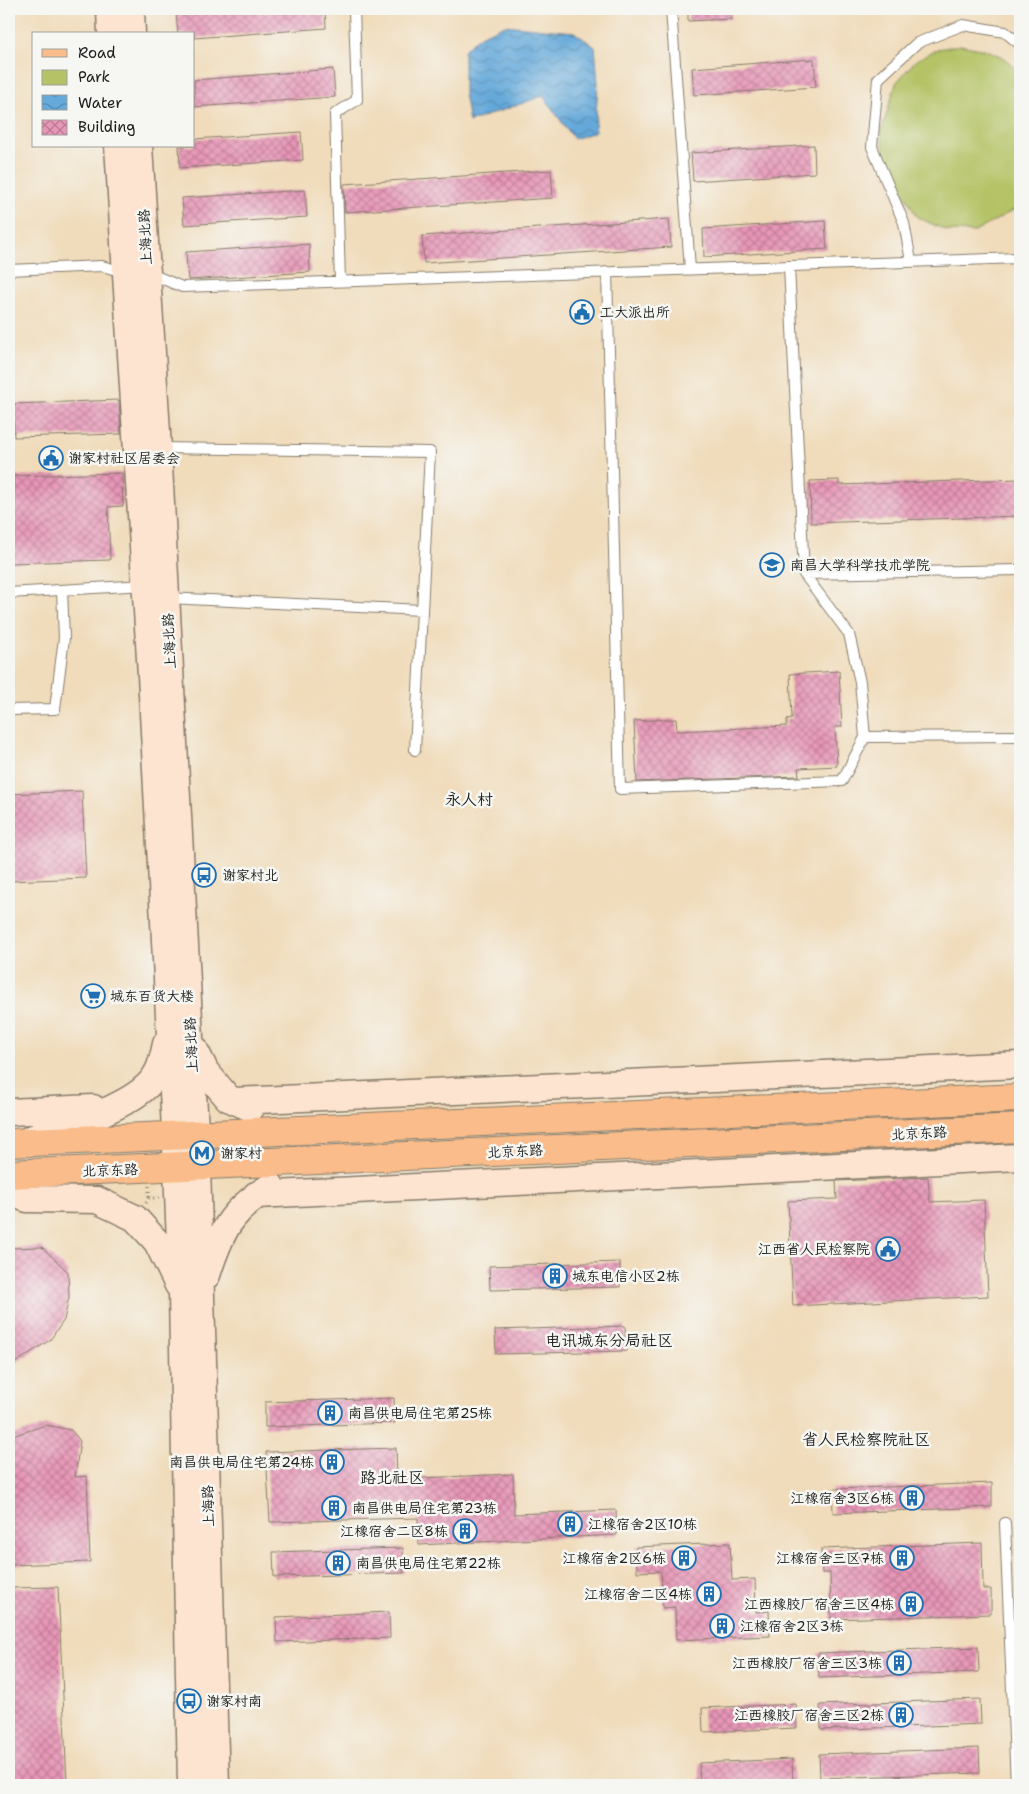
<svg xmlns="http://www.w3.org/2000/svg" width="1029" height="1794" font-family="'Shantell Sans','LXGW WenKai TC',sans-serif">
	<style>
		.park { fill: #b5c366; stroke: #687041 }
		.water { fill: url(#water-waves); stroke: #40627b }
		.building { fill: url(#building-cross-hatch) }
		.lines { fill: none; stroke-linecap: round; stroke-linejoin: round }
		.service-casing { stroke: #867c6b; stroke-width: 12 }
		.secondary-casing { stroke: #867c6b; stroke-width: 29 }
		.primary-casing { stroke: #867c6b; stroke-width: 30 }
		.path { stroke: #867c6b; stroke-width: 3; stroke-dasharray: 1 4; stroke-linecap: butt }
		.service { stroke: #fff; stroke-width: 10 }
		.secondary { stroke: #fde4d0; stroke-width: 26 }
		.primary { stroke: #f9bc8a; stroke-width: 28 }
		.labels { text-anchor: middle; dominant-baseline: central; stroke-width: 5; stroke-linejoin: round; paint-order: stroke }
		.street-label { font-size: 14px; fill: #1c1c1c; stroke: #f6f6f2 }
		.poi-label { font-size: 14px; fill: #1c1c1c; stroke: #f6f6f2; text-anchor: start }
		.quarter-label { font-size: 16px; fill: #1c1c1c; stroke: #f6f6f2 }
	</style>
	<defs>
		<pattern id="water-waves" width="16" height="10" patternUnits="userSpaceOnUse" patternTransform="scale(1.25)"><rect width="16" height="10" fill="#65a9da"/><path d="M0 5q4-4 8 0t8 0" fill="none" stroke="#5289b0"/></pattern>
		<pattern id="building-cross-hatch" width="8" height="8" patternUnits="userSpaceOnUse" patternTransform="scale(1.25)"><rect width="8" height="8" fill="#e896b7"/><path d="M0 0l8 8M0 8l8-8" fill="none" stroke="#bb7a94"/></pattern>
	</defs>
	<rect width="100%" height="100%" fill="#f6f6f2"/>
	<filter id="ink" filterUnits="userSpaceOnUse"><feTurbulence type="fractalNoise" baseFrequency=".02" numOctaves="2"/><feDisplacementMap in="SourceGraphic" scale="10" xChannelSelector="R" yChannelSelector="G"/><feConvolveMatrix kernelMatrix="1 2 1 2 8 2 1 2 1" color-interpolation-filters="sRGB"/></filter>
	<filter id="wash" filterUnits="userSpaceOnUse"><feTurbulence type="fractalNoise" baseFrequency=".0096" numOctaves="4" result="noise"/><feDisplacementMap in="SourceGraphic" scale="20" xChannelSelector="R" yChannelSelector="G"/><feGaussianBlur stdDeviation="1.12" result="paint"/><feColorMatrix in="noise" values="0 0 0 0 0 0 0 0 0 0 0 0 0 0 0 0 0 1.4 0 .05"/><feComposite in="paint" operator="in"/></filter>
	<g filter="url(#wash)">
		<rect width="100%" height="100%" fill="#f0dbba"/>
		<path class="park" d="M960 45C987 50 1001 51 1020 73V202L1017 208 975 232 947 231 917 217 885 159 881 132 896 83 916 60 938 49Z"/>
		<path class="water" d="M505 25 574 32 595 47 598 83 595 132 574 139 543 96 469 122 464 93V50L480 36Z"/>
		<g id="blocks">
			<path class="building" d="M216 9H325L326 28 194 38V34H178L176 12Z
				M688 9H731V19L688 21Z
				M814 59 816 87 694 95 692 68Z
				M333 69 335 97 194 107V80Z
				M301 132 303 160 180 168 179 146H194V139Z
				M814 145 815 173 693 181 691 153Z
				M551 170 553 198 345 212 344 184Z
				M305 190 307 217 184 225 182 198Z
				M669 219 671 247 424 263 422 236Z
				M825 221 827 249 704 257 703 229Z
				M309 244 310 272 188 280 186 252Z
				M119 400 121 434 14 437 13 404Z
				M122 473 123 506 108 507 110 560 9 563V530H14L13 476Z
				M1020 479V516L811 523 810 481 839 480V485Z
				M839 671 842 727H835L837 766 798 768 799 776 637 782 634 721 676 719 677 731 787 726V719L792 718 790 674Z
				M82 791 86 878 9 881V794Z
				M928 1177 930 1202 984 1200 988 1296 793 1306 788 1201 837 1199 836 1181Z
				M42 1247 68 1272 69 1297 64 1320 50 1340 9 1367V1248Z
				M620 1262V1287L490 1290 489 1266Z
				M625 1326 626 1351 496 1354 495 1330Z
				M394 1398 395 1423 265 1427V1402Z
				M46 1425 71 1430 80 1441 75 1477 87 1476 90 1562 9 1565V1437Z
				M396 1448 397 1479 513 1474 514 1514 616 1510 617 1535 419 1545 418 1518 270 1522 266 1452Z
				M992 1483V1507L833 1513 832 1489Z
				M730 1543 732 1580 755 1579 756 1612 769 1611 770 1636 676 1640 675 1607 663 1608 661 1571 637 1572 636 1547Z
				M982 1543 983 1589H991V1614L831 1619 830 1573H822L821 1549Z
				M403 1548 404 1573 274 1577 273 1552Z
				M58 1587 67 1784 9 1785V1588Z
				M389 1612 390 1638 277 1642 276 1617Z
				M978 1647 979 1672 819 1678 818 1653Z
				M980 1699 981 1724 821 1730 820 1705Z
				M796 1704 797 1728 703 1732 702 1708Z
				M979 1748 980 1773 820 1778 819 1754Z
				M792 1759 793 1784 700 1785 699 1763Z"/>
		</g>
	</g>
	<g filter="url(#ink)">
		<use href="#blocks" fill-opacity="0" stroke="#867c6b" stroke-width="1"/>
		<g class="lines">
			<g class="service-casing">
				<path id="service" d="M671 9 690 269
					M911 261 904 223 872 147 878 79 917 43 963 25 1005 32 1020 44
					M789 266 804 574 1020 570
					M9 270 102 266 124 272
					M607 272 620 789 842 781 865 737
					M149 273 182 287 1020 258
					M340 281 335 114 357 100 354 9
					M159 448 430 452 415 750
					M804 574 849 634 860 682 865 737 1020 736
					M9 593 145 585
					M166 598 422 610
					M9 710 55 709 64 638 62 590
					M1005 1523 1016 1785"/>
			</g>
			<g class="secondary-casing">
				<path id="secondary" d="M110 9 111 34
					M131 9 132 34
					M118 146 151 675 177 1168 182 1293 191 1785
					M139 146 158 448 197 1166 216 1785
					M194 1048 206 1072 228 1098 251 1108
					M235 1101 1020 1065
					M9 1112 93 1108
					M30 1139C64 1127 126 1109 150 1083 160 1073 163 1058 166 1044
					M9 1192 27 1199 97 1200 135 1218 157 1242 178 1285
					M256 1195 1020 1157
					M207 1275C221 1231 230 1211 271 1186"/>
			</g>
			<g class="primary-casing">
				<path id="primary" d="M9 1143 1020 1098
					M9 1174 1020 1128"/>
			</g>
			<path class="path" d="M149 1186V1198
				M146 1203 149 1198H159"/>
			<use href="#service" class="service"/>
			<use href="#secondary" class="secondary"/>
			<use href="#primary" class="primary"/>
		</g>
	</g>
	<defs>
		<g id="civic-ring" transform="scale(1.25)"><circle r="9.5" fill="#f6f6f2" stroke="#1f6fb2" stroke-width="1.5"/><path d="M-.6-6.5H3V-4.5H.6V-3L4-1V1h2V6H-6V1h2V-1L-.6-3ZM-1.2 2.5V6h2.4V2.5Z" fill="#1f6fb2"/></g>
		<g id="university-ring" transform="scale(1.25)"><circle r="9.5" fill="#f6f6f2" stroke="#1f6fb2" stroke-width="1.5"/><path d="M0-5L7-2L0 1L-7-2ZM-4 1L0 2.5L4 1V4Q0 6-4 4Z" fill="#1f6fb2"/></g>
		<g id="bus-ring" transform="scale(1.25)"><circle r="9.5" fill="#f6f6f2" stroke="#1f6fb2" stroke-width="1.5"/><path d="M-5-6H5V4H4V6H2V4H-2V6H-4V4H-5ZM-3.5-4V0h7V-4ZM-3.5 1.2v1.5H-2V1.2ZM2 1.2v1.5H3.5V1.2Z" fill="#1f6fb2"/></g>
		<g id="supermarket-ring" transform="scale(1.25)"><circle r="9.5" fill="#f6f6f2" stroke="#1f6fb2" stroke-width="1.5"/><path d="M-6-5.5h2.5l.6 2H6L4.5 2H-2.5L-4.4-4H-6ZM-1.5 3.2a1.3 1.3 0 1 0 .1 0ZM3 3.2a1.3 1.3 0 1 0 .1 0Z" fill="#1f6fb2"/></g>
		<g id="metro-ring" transform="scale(1.25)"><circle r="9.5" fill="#f6f6f2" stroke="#1f6fb2" stroke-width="1.5"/><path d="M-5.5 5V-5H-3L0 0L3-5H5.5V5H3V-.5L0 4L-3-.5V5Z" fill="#1f6fb2"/></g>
		<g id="building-ring" transform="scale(1.25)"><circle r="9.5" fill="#f6f6f2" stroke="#1f6fb2" stroke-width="1.5"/><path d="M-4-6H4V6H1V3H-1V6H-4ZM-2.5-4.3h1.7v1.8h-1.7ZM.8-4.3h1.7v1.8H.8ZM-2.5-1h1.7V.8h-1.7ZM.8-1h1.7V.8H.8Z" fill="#1f6fb2"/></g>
	</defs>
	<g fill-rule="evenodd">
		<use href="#civic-ring" x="582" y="312"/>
		<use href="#civic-ring" x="51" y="458"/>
		<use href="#university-ring" x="772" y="565"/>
		<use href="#bus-ring" x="204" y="875"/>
		<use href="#supermarket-ring" x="93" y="996"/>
		<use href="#metro-ring" x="202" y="1153"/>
		<use href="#civic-ring" x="888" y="1249"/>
		<use href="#building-ring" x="555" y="1276"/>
		<use href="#building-ring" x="330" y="1413"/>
		<use href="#building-ring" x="332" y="1462"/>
		<use href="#building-ring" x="912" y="1498"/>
		<use href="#building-ring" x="334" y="1508"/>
		<use href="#building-ring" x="570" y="1524"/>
		<use href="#building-ring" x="465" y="1531"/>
		<use href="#building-ring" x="684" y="1558"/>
		<use href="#building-ring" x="902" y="1558"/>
		<use href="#building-ring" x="338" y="1563"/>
		<use href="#building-ring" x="709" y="1594"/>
		<use href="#building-ring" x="911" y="1604"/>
		<use href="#building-ring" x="722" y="1626"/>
		<use href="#building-ring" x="899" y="1663"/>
		<use href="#bus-ring" x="189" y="1701"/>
		<use href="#building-ring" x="901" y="1715"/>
	</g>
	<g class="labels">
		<g class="street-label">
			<text transform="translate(145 237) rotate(-93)">上海北路</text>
			<text transform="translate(169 641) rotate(-93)">上海北路</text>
			<text transform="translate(191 1045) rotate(-93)">上海北路</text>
			<text transform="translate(919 1133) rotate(-3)">北京东路</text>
			<text transform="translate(515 1151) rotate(-3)">北京东路</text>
			<text transform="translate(110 1170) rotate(-2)">北京东路</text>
			<text transform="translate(208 1506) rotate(-92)">上海路</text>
		</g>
		<g class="poi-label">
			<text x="600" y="312">工大派出所</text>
			<text x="68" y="458">谢家村社区居委会</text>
			<text x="790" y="565">南昌大学科学技术学院</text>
			<text x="222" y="875">谢家村北</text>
			<text x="110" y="996">城东百货大楼</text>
			<text x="220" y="1153">谢家村</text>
			<text x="870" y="1249" text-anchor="end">江西省人民检察院</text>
			<text x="572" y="1276">城东电信小区2栋</text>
			<text x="348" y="1413">南昌供电局住宅第25栋</text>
			<text x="314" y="1462" text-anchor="end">南昌供电局住宅第24栋</text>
			<text x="894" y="1498" text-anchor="end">江橡宿舍3区6栋</text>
			<text x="352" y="1508">南昌供电局住宅第23栋</text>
			<text x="588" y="1524">江橡宿舍2区10栋</text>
			<text x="448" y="1531" text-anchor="end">江橡宿舍二区8栋</text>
			<text x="666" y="1558" text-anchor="end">江橡宿舍2区6栋</text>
			<text x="884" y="1558" text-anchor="end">江橡宿舍三区7栋</text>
			<text x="356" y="1563">南昌供电局住宅第22栋</text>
			<text x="692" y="1594" text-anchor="end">江橡宿舍二区4栋</text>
			<text x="894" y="1604" text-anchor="end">江西橡胶厂宿舍三区4栋</text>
			<text x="740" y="1626">江橡宿舍2区3栋</text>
			<text x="882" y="1663" text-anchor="end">江西橡胶厂宿舍三区3栋</text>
			<text x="206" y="1701">谢家村南</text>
			<text x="884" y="1715" text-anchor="end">江西橡胶厂宿舍三区2栋</text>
		</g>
		<g class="quarter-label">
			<text x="469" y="799">永人村</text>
			<text x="609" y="1340">电讯城东分局社区</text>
			<text x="866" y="1439">省人民检察院社区</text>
			<text x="392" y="1477">路北社区</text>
		</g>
	</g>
	<rect width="1029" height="1794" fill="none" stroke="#f6f6f2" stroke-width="30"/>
	<rect x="32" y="32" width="162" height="115" fill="#f6f6f2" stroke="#9f9f9c"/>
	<rect x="42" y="49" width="25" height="8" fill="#f9bc8a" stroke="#9f9f9c"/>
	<text x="78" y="58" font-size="15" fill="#1c1c1c">Road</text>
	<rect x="42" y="70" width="25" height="15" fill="#b5c366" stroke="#9f9f9c"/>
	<text x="78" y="82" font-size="15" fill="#1c1c1c">Park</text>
	<rect x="42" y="95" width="25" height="15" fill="url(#water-waves)" stroke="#9f9f9c"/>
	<text x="78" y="108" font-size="15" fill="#1c1c1c">Water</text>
	<rect x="42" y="120" width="25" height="15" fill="url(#building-cross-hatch)" stroke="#9f9f9c"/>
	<text x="78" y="132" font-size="15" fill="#1c1c1c">Building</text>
</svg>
